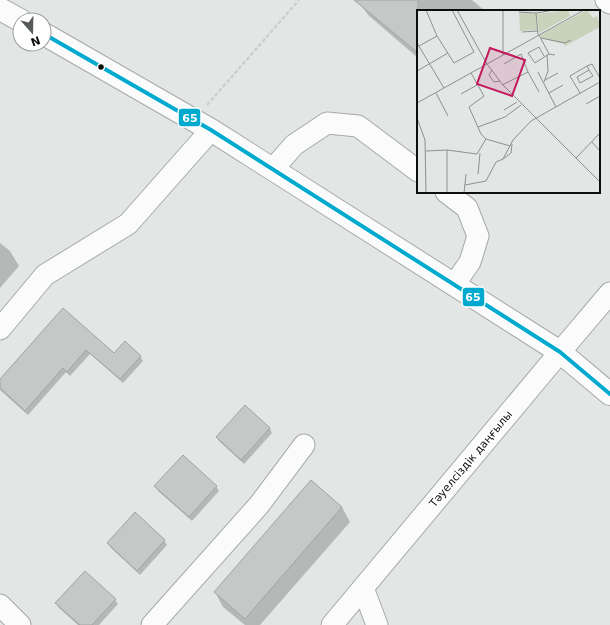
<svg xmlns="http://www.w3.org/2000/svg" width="610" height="625" font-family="'DejaVu Sans',sans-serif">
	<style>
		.shadow { fill: #0003 }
		.building { fill: #c5c8c6; stroke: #a1a4a2 }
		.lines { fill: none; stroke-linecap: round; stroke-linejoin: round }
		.minor-casing { stroke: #a6a9a8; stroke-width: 23 }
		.major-casing { stroke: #a6a9a8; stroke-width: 24 }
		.path { stroke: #cecece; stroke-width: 2.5; stroke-dasharray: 4 2; stroke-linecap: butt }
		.minor { stroke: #fbfbfb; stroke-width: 21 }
		.major { stroke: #fbfbfb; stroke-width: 22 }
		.bus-1-casing { stroke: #fff; stroke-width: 7 }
		.bus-1 { stroke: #00a9ce; stroke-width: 4 }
		.bus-dot { fill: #0b0e0d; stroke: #fff; stroke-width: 1.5 }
		.labels { text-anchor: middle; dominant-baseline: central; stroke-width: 3.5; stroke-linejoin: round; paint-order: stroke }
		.street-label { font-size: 11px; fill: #0b0e0d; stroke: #fff }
		.inset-road { fill: none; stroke: #8c908f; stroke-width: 1 }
		.view { fill: #c2185b; fill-opacity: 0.15; stroke: #c2185b; stroke-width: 2 }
		.inset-edge { fill: none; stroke: #0b0e0d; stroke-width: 2 }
		.line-badge { stroke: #fff; stroke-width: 1.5 }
		.badge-label { font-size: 11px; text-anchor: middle; font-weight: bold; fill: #fff }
	</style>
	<rect width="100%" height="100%" fill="#e2e7e5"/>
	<path class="shadow" d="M367 0H472L485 11H418V58L368 15 362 6Z
		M0 243 10 251 19 266 0 288Z
		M63 309 114 355 140 356 143 361 123 383 90 354 70 376 66 372 28 415 0 390V380Z
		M245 407 270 429 272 433 244 464 220 442 217 438Z
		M156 486H216L219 491 192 521 158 491Z
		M342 507 350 522 260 625H245L223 607 215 592Z
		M164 540 167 545 140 575 111 548 108 544Z
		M115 600 118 604 99 625H78L59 608 56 603Z"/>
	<path class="building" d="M354 0H418V53Z
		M63 308 114 353 125 341 141 356 120 379 86 350 67 372 63 368 25 411 0 388V379Z
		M245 405 270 428 241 460 216 437Z
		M183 455 217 486 189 517 154 486Z
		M311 480 342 507 245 619 214 592Z
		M135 512 165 540 137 571 107 543Z
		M85 571 116 599 92 625H80L55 603Z"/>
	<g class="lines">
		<g class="minor-casing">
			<path id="minor" d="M606 0 610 3
				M273 169 294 145 327 123 358 126 418 171
				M446 192 467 208 478 236 470 262 454 285
				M0 329 45 275 128 224 211 130
				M363 588 377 625
				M0 605 20 625
				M152 625 259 505 304 445
				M332 625 560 352 610 293"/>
		</g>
		<g class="major-casing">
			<path id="major" d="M0 9 20 20
				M44 34 211 130 560 352 610 394"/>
		</g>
		<path class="path" d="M207 105 299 0"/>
		<use href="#minor" class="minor"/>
		<use href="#major" class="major"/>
		<g class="bus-1-casing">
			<path id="bus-1" d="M44 34 211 130 560 352 610 394"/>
		</g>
		<use href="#bus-1" class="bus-1"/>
	</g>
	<circle class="bus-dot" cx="101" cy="67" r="3.5"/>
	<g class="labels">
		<g class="street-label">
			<text transform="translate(471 459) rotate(-50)">Тәуелсіздік даңғылы</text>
		</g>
	</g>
	<g transform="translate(417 10)">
		<rect width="183" height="183" fill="#e2e7e5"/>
		<path d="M151 0 153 6 122 23 120 4ZM170 0 176 8 180 6 183 17 148 36 147 34 125 28 123 25ZM102 2 119 3 120 20 103 21Z" fill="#c9d2ba"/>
		<path class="inset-road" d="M9 0 20 26 37 53 57 42 35 0M40 0 70 54 86 75 183 172M86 0V45M102 2 119 3M105 22 121 21M121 25 119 3 132 1M122 25 132 44 138 45M124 28 148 33 154 30M0 33 27 78M2 36 20 26M127 46 122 37 111 43 118 53 132 44M87 54 104 44 111 62M75 60 72 65 77 72 83 71M172 60 176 66 163 73 160 67ZM172 60 170 56 175 54 183 68M0 61 31 43M121 62 139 97M54 63 67 86 52 97 64 124 69 129 93 136M128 70 141 63M127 72 131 61 130 45M85 75 111 62 122 82M19 83 31 106M132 83 146 75M163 83 153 66 170 56M44 84 60 75M0 93 167 0M169 94 183 86M87 100 100 92M0 108 8 130 9 183M61 117 88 107 104 95M175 132 183 141M30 140 60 144 69 129M9 141 30 140V183M159 148 183 123M86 149 94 143 95 134M61 164 63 143M48 175 69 171 79 152 86 149 96 130 114 111 183 72M47 183 49 164"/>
		<path class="view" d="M73 38 108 50 95 86 60 74Z"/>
		<rect width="183" height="183" class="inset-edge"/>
	</g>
	<g class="line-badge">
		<rect x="178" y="108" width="23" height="19" rx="4" fill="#00a9ce"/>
		<rect x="462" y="287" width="23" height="20" rx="4" fill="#00a9ce"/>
	</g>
	<g class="badge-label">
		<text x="190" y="122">65</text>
		<text x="473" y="301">65</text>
	</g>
	<g transform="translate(32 32) rotate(160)"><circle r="19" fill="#ffffff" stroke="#9d9f9e"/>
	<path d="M0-3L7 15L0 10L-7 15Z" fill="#565a59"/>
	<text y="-6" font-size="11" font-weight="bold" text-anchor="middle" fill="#0b0e0d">N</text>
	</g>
</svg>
